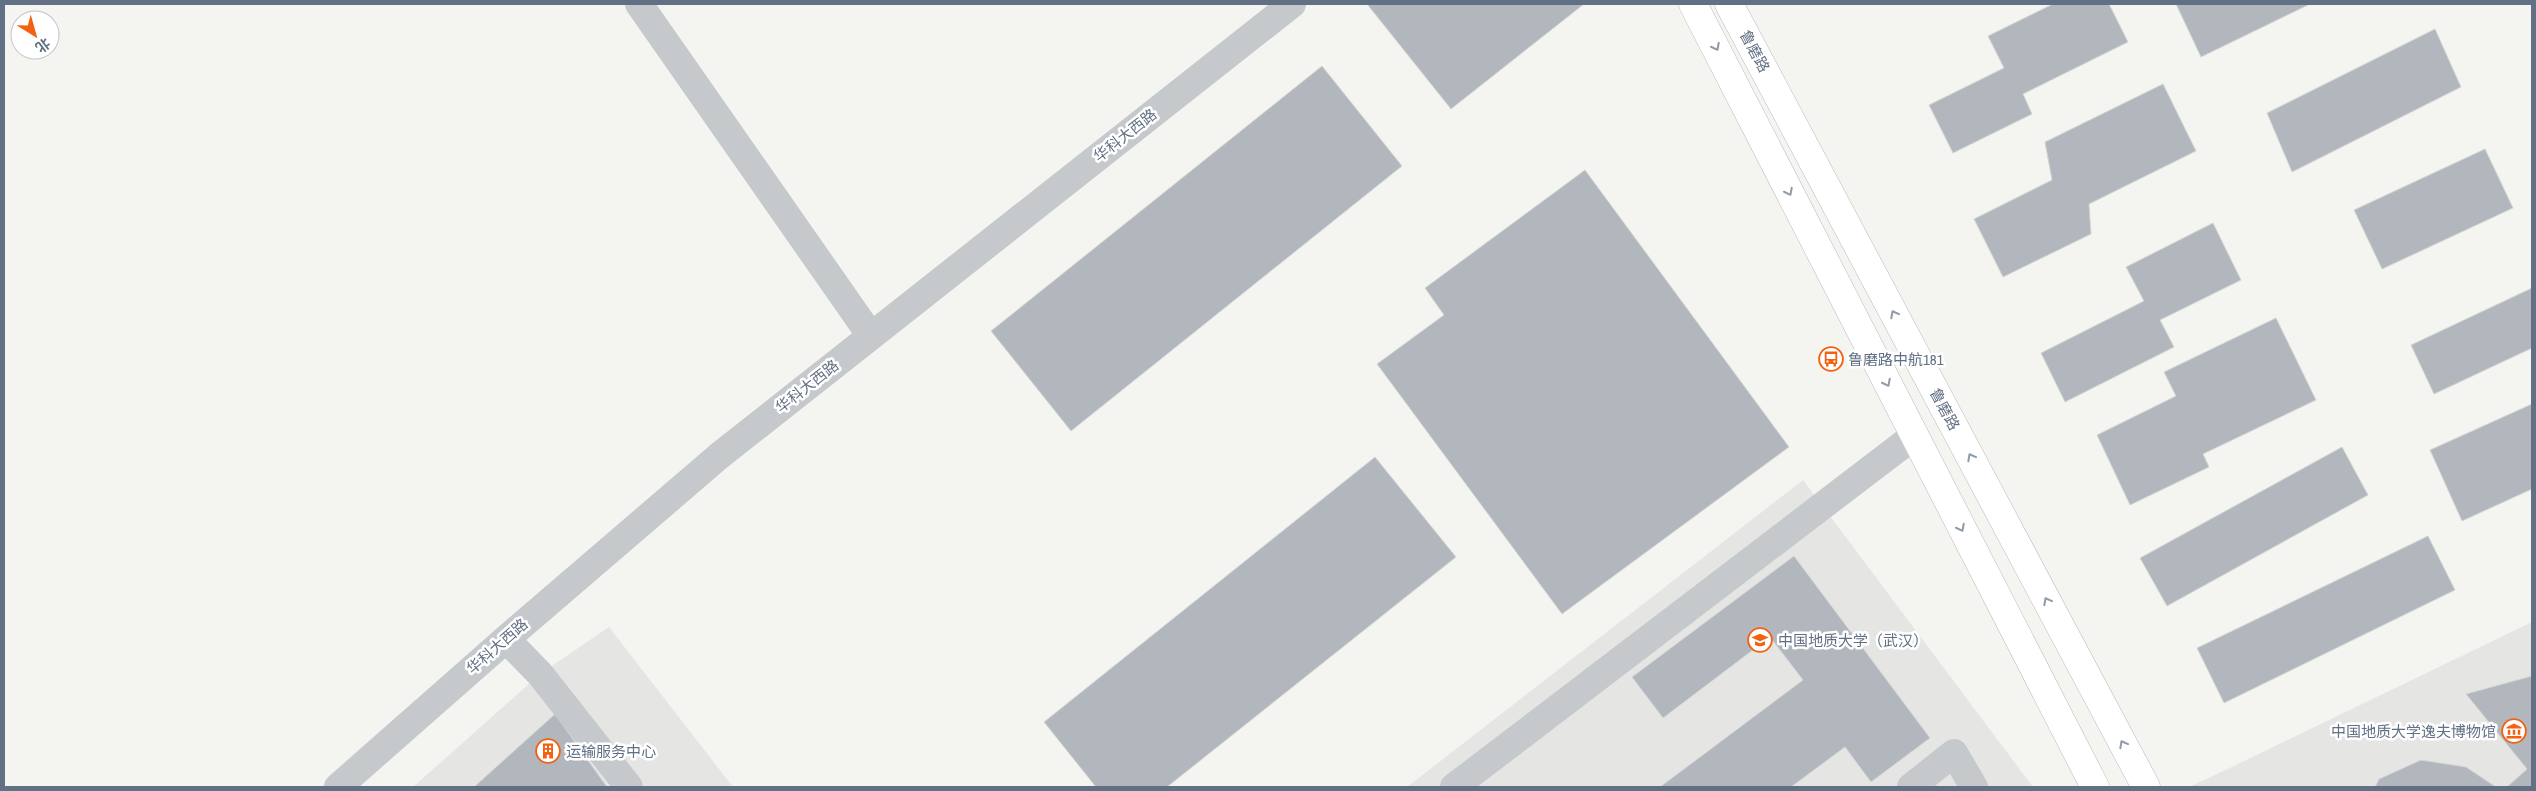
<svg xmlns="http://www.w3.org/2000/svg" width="2536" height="791" font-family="'Archivo Narrow','Noto Sans SC',sans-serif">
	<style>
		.built { fill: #e5e6e4 }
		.building { fill: #b1b7bd; stroke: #d5d6d3 }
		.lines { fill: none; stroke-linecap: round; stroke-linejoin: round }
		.secondary-casing { stroke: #b8bbc1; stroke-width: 29 }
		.minor { stroke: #c6c9cc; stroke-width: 28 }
		.secondary { stroke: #fff; stroke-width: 28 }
		.oneway { stroke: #909ba9 }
		.labels { text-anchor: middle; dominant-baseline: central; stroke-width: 5; stroke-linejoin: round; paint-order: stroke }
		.street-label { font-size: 15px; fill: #617084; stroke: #fff }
		.poi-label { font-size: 15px; fill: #617084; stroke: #fff; text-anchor: start }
	</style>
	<rect width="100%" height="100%" fill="#f4f5f0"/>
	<path class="built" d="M1803 480 2033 787H1407Z
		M2532 622V787H2189L2213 776Z
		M609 627 733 787H413L540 674Z"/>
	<path class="building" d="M1367 4H1584L1451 109Z
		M2053 4H2109L2128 42 2023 94 2032 114 1953 153 1929 105 2004 68 1988 36Z
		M2176 4H2310L2201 57Z
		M2435 29 2461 87 2292 172 2267 113Z
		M1322 66 1402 166 1071 431 991 331Z
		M2163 84 2196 151 2089 204 2091 234 2003 277 1974 219 2052 180 2045 142Z
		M2485 149 2513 208 2382 269 2354 210Z
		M1585 170 1789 447 1562 614 1377 364 1444 315 1425 288Z
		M2213 223 2241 280 2160 320 2174 347 2065 402 2041 353 2144 301 2126 267Z
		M2532 288V348L2434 394 2411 345Z
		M2276 318 2316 400 2203 454 2209 467 2130 505 2097 435 2176 396 2164 372Z
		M2532 404V489L2462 521 2430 450Z
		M2342 447 2368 495 2167 606 2140 558Z
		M1375 457 1456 557 1167 787H1096L1044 722Z
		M2428 536 2455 590 2224 703 2197 648Z
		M1794 556 1930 738 1871 782 1845 747 1791 787H1660L1803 680 1770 637 1663 718 1632 677Z
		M2532 676V787H2507L2527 769 2466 694Z
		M555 714 607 787H474Z
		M2421 760 2466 767 2496 787H2375L2379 779Z"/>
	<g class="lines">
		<g class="secondary-casing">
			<path id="secondary" d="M1693 4 2095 787
				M1729 4 2146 787"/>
		</g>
		<path class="minor" d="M639 4 871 336
			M506 639 540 674 629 787
			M338 787 506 639 719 456 1292 4
			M1454 787 1914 436
			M1911 787 1954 753 1974 787"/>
		<use href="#secondary" class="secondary"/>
	</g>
	<defs><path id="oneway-chevron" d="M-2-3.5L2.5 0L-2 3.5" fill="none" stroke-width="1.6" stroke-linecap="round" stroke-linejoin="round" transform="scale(1.25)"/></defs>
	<g class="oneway">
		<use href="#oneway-chevron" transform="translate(1716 47) rotate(63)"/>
		<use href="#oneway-chevron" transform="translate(1789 192) rotate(63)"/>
		<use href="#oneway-chevron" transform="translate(1894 314) rotate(-118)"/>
		<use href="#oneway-chevron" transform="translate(1887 383) rotate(63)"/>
		<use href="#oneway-chevron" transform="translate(1971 457) rotate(-118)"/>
		<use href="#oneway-chevron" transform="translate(1961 528) rotate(63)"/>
		<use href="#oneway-chevron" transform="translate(2047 601) rotate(-118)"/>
		<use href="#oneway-chevron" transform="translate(2123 744) rotate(-118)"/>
	</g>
	<defs>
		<g id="bus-ring" transform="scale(1.25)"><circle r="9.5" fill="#fff" stroke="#f26213" stroke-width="1.5"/><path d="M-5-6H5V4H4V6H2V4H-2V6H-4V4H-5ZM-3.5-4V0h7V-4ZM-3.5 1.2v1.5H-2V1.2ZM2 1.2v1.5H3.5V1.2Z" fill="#f26213"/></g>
		<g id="university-ring" transform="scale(1.25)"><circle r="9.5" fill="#fff" stroke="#f26213" stroke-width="1.5"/><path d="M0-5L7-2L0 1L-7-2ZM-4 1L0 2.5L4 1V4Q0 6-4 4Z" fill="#f26213"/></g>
		<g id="museum-ring" transform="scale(1.25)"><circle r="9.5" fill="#fff" stroke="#f26213" stroke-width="1.5"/><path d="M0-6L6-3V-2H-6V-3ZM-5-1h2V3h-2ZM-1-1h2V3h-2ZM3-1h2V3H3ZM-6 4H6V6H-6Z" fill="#f26213"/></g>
		<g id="building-ring" transform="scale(1.25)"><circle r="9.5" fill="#fff" stroke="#f26213" stroke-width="1.5"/><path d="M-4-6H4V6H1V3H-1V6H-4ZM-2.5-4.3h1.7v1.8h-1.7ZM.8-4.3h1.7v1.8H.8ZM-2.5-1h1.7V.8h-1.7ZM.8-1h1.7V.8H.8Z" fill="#f26213"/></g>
	</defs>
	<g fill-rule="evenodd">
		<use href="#bus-ring" x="1831" y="359"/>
		<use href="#university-ring" x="1760" y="640"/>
		<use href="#museum-ring" x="2514" y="731"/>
		<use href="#building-ring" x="548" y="751"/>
	</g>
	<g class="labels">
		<g class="street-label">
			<text transform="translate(1755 51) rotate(62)">鲁磨路</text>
			<text transform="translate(1125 135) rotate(-38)">华科大西路</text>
			<text transform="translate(807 386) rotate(-38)">华科大西路</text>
			<text transform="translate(1945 409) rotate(62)">鲁磨路</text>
			<text transform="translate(497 646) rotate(-41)">华科大西路</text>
		</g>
		<g class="poi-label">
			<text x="1848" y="359">鲁磨路中航181</text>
			<text x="1778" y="640">中国地质大学（武汉）</text>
			<text x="2496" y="731" text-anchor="end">中国地质大学逸夫博物馆</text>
			<text x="566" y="751">运输服务中心</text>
		</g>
	</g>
	<rect width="2536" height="791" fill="none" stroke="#617084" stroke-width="10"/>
	<g transform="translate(35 35) rotate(143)"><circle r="24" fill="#ffffff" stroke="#c0c6ce"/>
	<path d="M0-4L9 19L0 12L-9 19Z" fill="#f26213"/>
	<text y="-8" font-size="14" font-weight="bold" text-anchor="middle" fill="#617084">北</text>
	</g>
</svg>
